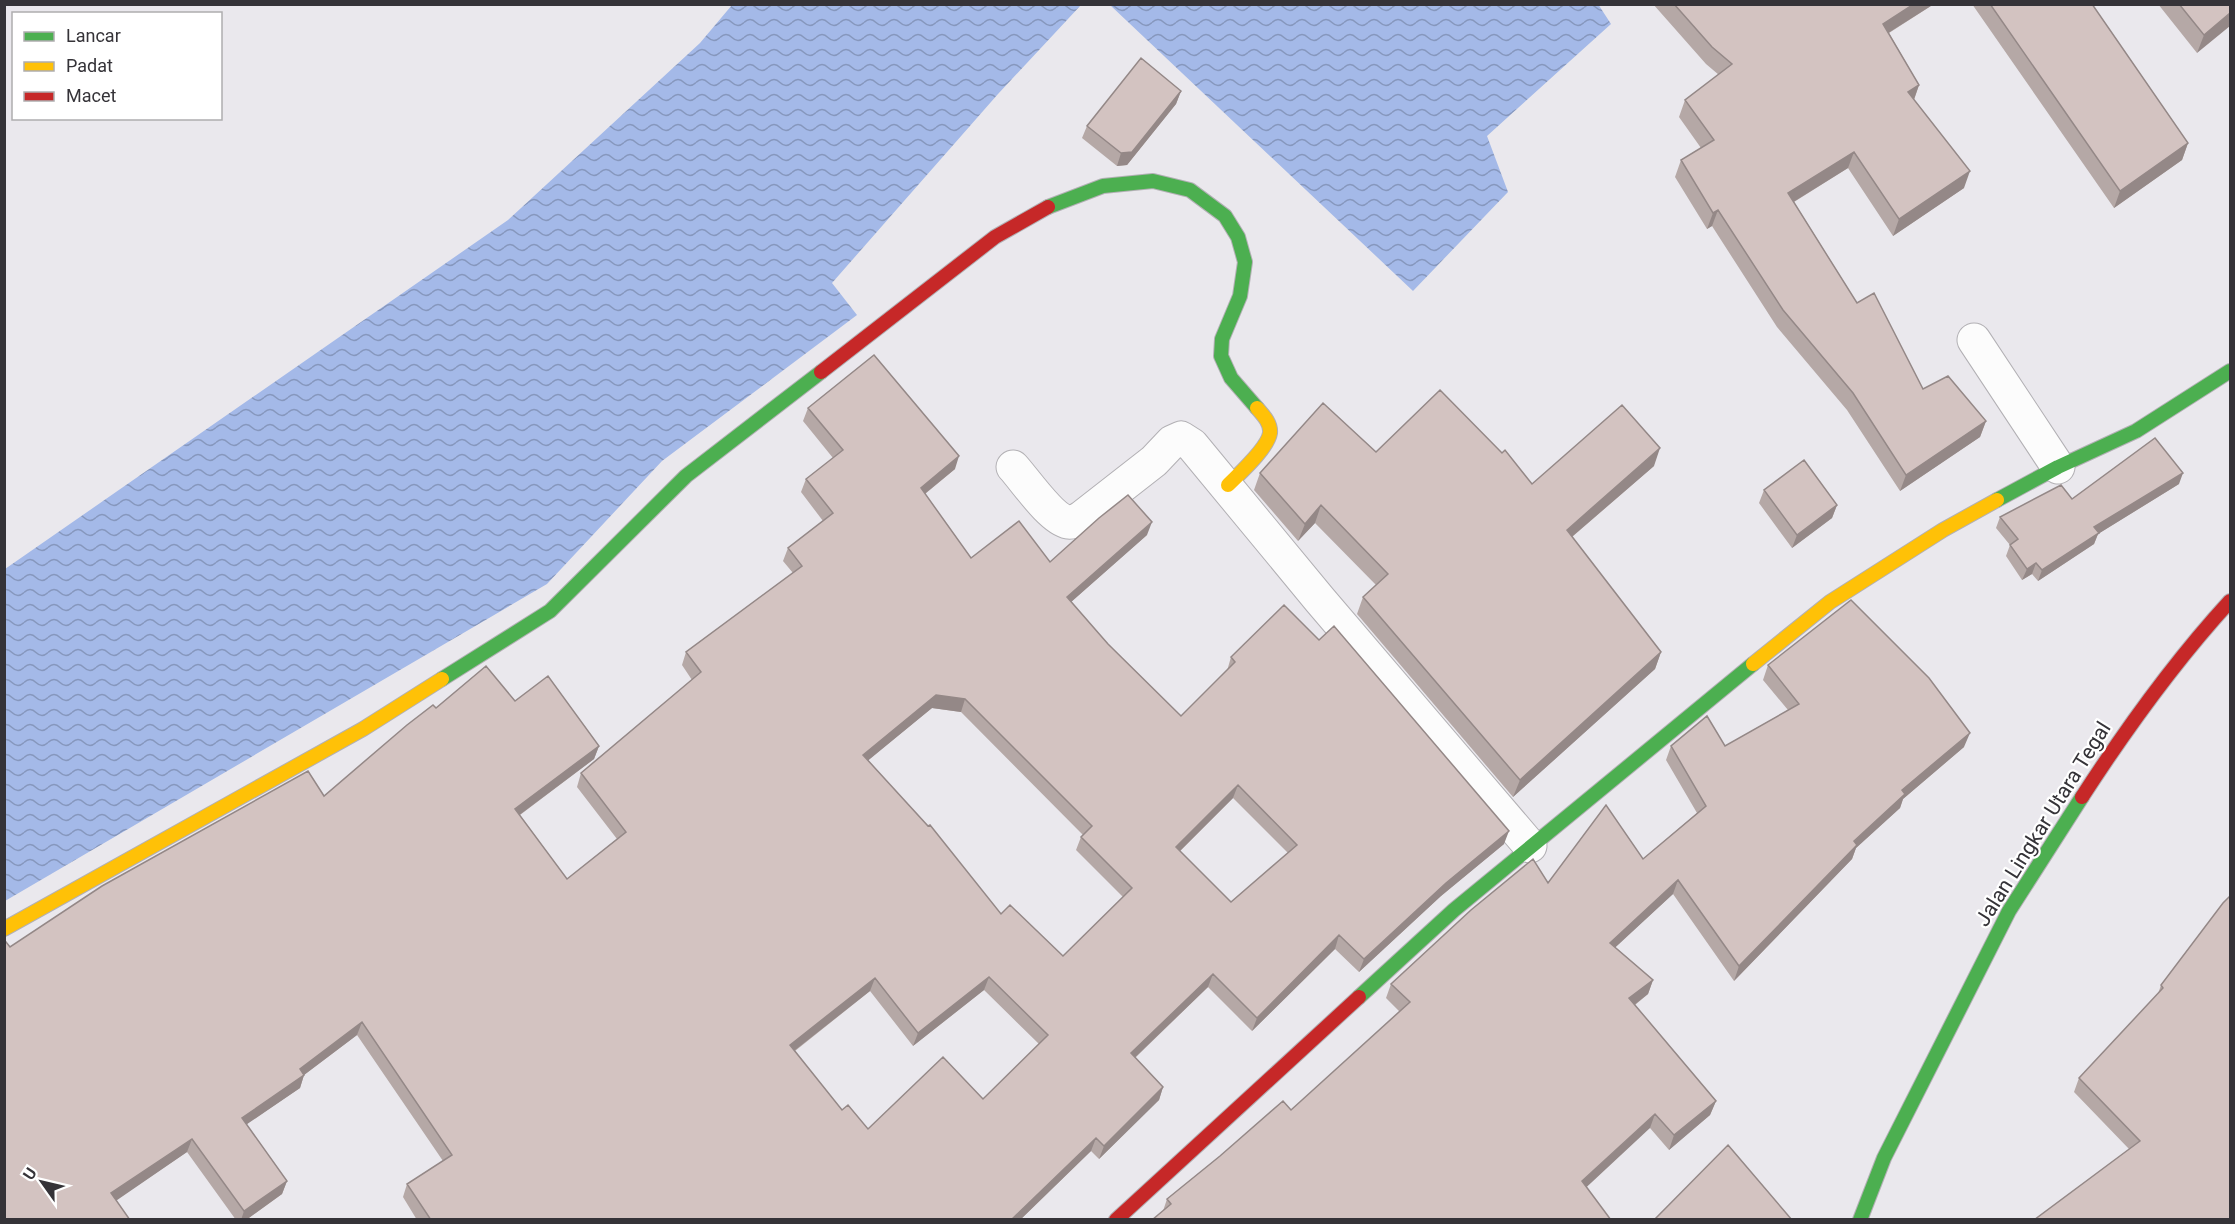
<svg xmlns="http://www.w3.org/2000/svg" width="2235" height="1224" font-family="Roboto,sans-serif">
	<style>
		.water { fill: url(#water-waves) }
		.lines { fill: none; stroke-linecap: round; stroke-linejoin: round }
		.street-casing { stroke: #b2b0b4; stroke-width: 35 }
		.fast-casing { stroke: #b2b0b4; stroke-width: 16 }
		.slow-casing { stroke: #b2b0b4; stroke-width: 16 }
		.jam-casing { stroke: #b2b0b4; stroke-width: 16 }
		.street { stroke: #fcfcfc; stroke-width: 33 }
		.fast { stroke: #4caf50; stroke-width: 14 }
		.slow { stroke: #ffc107; stroke-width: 14 }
		.jam { stroke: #c62828; stroke-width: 14 }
		.wall { fill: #b5a8a6; fill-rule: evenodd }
		.shaded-wall { fill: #948887 }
		.building { fill: #d3c3c1; stroke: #948887; stroke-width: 1.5; fill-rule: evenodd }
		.labels { text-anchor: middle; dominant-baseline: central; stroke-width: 4.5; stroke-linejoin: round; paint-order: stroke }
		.street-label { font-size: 21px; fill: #353338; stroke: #fff }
	</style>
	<defs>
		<pattern id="water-waves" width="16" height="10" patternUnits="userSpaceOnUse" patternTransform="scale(1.5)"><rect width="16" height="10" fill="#a4b9e8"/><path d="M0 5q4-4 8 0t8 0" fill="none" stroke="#8697bd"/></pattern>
	</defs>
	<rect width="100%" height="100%" fill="#eae8ed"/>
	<path class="water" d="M1598 4 1611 24 1487 136 1508 192 1413 291 1110 5Z
		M732 5H1081L998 94 832 283 857 315 662 461 547 584 5 901V569L508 220 700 43Z"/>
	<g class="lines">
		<g class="street-casing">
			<path id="street" d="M1974 340 2058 467
				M1013 467C1025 480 1051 519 1068 522 1073 523 1077 520 1081 518L1154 461 1172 442 1181 438 1192 445 1320 600 1530 846"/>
		</g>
		<g class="fast-casing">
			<path id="fast" d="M1048 207 1103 186 1153 181 1190 190 1225 216 1238 237 1245 262 1240 296 1222 339 1221 356 1231 378 1257 408
				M1997 500 2058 467 2136 431 2230 371
				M442 679 550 611 686 476 821 372
				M1359 997 1454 910 1753 664
				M1860 1220 1884 1158 2009 911 2082 797"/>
		</g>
		<g class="slow-casing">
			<path id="slow" d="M1228 485C1239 474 1268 448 1270 433 1271 423 1263 415 1257 408
				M1753 664 1830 602 1943 530 1997 500
				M4 929 363 729 442 679"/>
		</g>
		<g class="jam-casing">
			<path id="jam" d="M821 372 995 237 1048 207
				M2082 797C2126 729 2175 661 2230 601
				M1116 1220 1359 997"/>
		</g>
		<use href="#street" class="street"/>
		<use href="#fast" class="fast"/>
		<use href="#slow" class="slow"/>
		<use href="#jam" class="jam"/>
	</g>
	<path class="wall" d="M1653 4H1934L1889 33 1919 85 1914 100 1964 188 1893 236 1848 168 1794 202 1857 303 1923 389 1986 421 1980 437 1900 491 1847 410 1777 327 1712 226 1707 229 1675 177 1681 160 1701 148 1679 117 1685 100 1719 75 1706 64Z
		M1972 4H2092L2188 143 2182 160 2114 208Z
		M2158 4H2230L2197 53Z
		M1181 91 1176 104 1127 165 1117 166 1082 138 1087 126Z
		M808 408 955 469 925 494 971 558 1050 562 1147 535 1071 602 1108 644 1181 716 1227 671 1231 657 1504 844 1441 896 1359 972 1335 949 1252 1031 1208 987 1135 1058 1163 1087 1159 1100 1099 1159 1091 1151 1020 1220H417L403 1197 407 1184 443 1161 357 1035 304 1075 300 1088 246 1124 287 1181 282 1194 246 1220H236L187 1152 116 1200 4 1220 10 947 324 796 436 708 515 701 599 746 594 759 520 815 567 879 617 839 577 787 581 773 692 680 682 665 686 652 793 573 783 561 788 548 823 521 801 492 806 479 833 458 803 421ZM932 708 961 712 1083 835 1081 837 1076 850 1123 897 1063 956 1001 914 868 760ZM1233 798 1288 853 1231 902 1180 851ZM984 990 1039 1044 983 1099 868 1129 842 1110 795 1051 870 991 913 1046Z
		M1376 452 1532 484 1654 466 1572 537 1661 652 1655 669 1513 797 1357 614 1363 597 1376 585 1315 523 1298 541 1254 490 1260 473Z
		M2179 484 2098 534 2094 544 2038 581 2032 574 2022 580 2006 556 2010 545 1996 528 2000 517 2072 499Z
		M1764 490 1837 505 1832 518 1792 548 1759 503Z
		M1768 665 1964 747 1903 799 1900 808 1856 848 1852 859 1734 981 1673 894 1615 947 1653 980 1648 994 1635 1005 1716 1101 1710 1115 1669 1150 1650 1128 1163 1211 1167 1199 1291 1110 1400 1012 1386 998 1391 984 1548 883 1643 859 1697 813 1666 760 1671 746H1725L1788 710 1763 680Z
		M2223 903 2230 1220 2129 1149 2074 1092 2079 1078 2158 994 2161 985Z"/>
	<path class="shaded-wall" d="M1914 4H1934L1877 40 1883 24Z
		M2230 13V26L2197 53 2204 35Z
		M1919 85 1913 102 1908 92Z
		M1181 91 1176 104 1127 165 1117 166 1121 153Z
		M2188 143 2182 160 2114 208 2120 191Z
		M1854 152 1848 168 1782 209 1788 193Z
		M1970 171 1964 188 1893 236 1899 219Z
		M1718 210 1712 226 1707 229 1713 213Z
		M1986 421 1980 437 1900 491 1906 475Z
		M1660 448 1654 466 1560 547 1567 530Z
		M959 456 955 469 916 501 921 488Z
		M2183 473 2179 484 2098 534 2094 544 2038 581 2042 570 2094 527Z
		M1321 505 1315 523 1298 541 1305 524Z
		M1837 505 1832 518 1792 548 1797 535Z
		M1152 522 1147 535 1062 610 1067 597Z
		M2036 563 2032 574 2022 580 2027 569Z
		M1661 652 1655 669 1513 797 1520 780Z
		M936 695 965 699 961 712 932 708 859 768 863 755Z
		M1970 733 1964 747 1903 799 1900 808 1856 848 1852 859 1734 981 1739 966 1902 790Z
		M599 746 594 759 510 822 515 809Z
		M1238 785 1233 798 1171 860 1176 847Z
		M1509 831 1504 844 1441 896 1359 972 1364 959 1446 883Z
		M1678 880 1673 894 1605 957 1610 943Z
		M1339 935 1335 949 1252 1031 1257 1018Z
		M1213 974 1208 987 1126 1066 1131 1053Z
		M989 977 984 990 913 1046 918 1033Z
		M875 978 870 991 785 1058 790 1045Z
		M1653 980 1648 994 1624 1013 1629 998Z
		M362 1022 357 1035 304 1075 300 1088 237 1131 242 1118 300 1069Z
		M1163 1087 1159 1100 1099 1159 1104 1146Z
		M1716 1101 1710 1115 1669 1150 1674 1135Z
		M1655 1114 1650 1128 1577 1196 1582 1181Z
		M1096 1138 1091 1151 1020 1220H1011Z
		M192 1139 187 1152 107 1207 111 1193Z
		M287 1181 282 1194 246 1220H241L244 1211Z"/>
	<path class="building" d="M1674 4H1914L1883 24 1919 85 1908 92 1970 171 1899 219 1854 152 1788 193 1857 303 1874 293 1923 389 1948 376 1986 421 1906 475 1853 393 1783 310 1718 210 1713 213 1681 160 1714 140 1685 100 1732 64 1712 47Z
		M1990 4H2092L2188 143 2120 191Z
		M2179 4H2230V13L2204 35Z
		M1141 58 1181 91 1132 152 1121 153 1087 126Z
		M874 355 959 456 921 488 971 558 1019 521 1050 562 1099 518 1128 495 1152 522 1067 597 1108 644 1181 716 1235 662 1231 657 1284 605 1319 640 1334 626 1509 831 1446 883 1364 959 1339 935 1257 1018 1213 974 1131 1053 1163 1087 1104 1146 1096 1138 1011 1220H431L407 1184 452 1155 362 1022 300 1069 304 1075 242 1118 287 1181 244 1211 192 1139 111 1193 130 1220H4V943L6 942 10 947 102 886 308 771 324 796 407 725 433 705 436 708 486 666 515 701 548 676 599 746 515 809 567 879 626 832 581 773 701 672 686 652 802 566 788 548 833 513 806 479 843 450 808 408ZM936 695 965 699 1092 826 1081 837 1132 888 1063 956 1010 905 1001 914 930 825 928 826 863 755ZM1238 785 1297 845 1231 902 1176 847ZM989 977 1048 1035 983 1099 943 1057 868 1129 848 1105 842 1110 790 1045 875 978 918 1033Z
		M1440 390 1502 453 1505 450 1532 484 1622 405 1660 448 1567 530 1661 652 1520 780 1363 597 1388 574 1321 505 1305 524 1260 473 1323 403 1376 452Z
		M2155 438 2183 473 2094 527 2099 533 2042 570 2036 563 2027 569 2010 545 2018 539 2000 517 2061 485 2072 499Z
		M1804 460 1837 505 1797 535 1764 490Z
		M1851 600 1929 678 1970 733 1902 790 1905 794 1854 841 1857 845 1739 966 1678 880 1610 943 1653 980 1629 998 1716 1101 1674 1135 1655 1114 1582 1181 1611 1220H1152L1171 1204 1167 1199 1220 1156 1283 1101 1291 1110 1410 1002 1391 984 1471 910 1533 859 1548 883 1606 805 1643 859 1706 806 1671 746 1707 716 1725 746 1799 704 1768 665Z
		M2230 896V1220H2034L2140 1141 2079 1078 2163 988 2161 985 2223 903Z
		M1728 1145 1792 1220H1654Z"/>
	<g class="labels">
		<g class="street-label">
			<text transform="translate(2043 824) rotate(-58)">Jalan Lingkar Utara Tegal</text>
		</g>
	</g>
	<rect width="2235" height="1224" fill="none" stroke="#353338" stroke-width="12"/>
	<rect x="12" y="12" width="210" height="108" fill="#ffffff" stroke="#aeadaf" stroke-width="1.5"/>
	<rect x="24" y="32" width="30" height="9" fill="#4caf50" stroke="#aeadaf" stroke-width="1.5"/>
	<text x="66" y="42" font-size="18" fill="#353338">Lancar</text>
	<rect x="24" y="62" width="30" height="9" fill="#ffc107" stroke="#aeadaf" stroke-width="1.5"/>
	<text x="66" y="72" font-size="18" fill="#353338">Padat</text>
	<rect x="24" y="92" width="30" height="9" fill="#c62828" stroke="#aeadaf" stroke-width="1.5"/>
	<text x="66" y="102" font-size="18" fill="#353338">Macet</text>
	<g transform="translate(42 1182) rotate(304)" stroke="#ffffff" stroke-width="4.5" paint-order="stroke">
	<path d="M0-4.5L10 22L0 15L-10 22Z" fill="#353338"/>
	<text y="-9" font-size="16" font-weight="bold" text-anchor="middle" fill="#353338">U</text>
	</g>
</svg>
